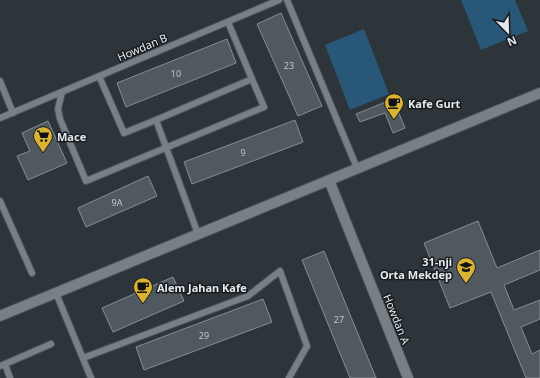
<svg xmlns="http://www.w3.org/2000/svg" width="540" height="378" font-family="'Noto Sans',sans-serif">
	<style>
		.green { fill: #285777 }
		.building { fill: #505960; stroke: #848e95 }
		.lines { fill: none; stroke-linecap: round; stroke-linejoin: round }
		.lane-casing { stroke: #4b5257; stroke-width: 8 }
		.street-casing { stroke: #4b5257; stroke-width: 12 }
		.lane { stroke: #778087; stroke-width: 6 }
		.street { stroke: #778087; stroke-width: 10 }
		.labels { text-anchor: middle; dominant-baseline: central; stroke-width: 3; stroke-linejoin: round; paint-order: stroke }
		.number-label { font-size: 9px; fill: #bfc5ca }
		.street-label { font-size: 11px; fill: #e4e9ed; stroke: #181c1f }
		.poi-label { font-size: 11px; font-weight: bold; fill: #e4e9ed; stroke: #181c1f; text-anchor: start }
	</style>
	<rect width="100%" height="100%" fill="#2d353b"/>
	<path class="green" d="M461 0H515L528 31 481 50Z
		M364 29 389 94 350 110 325 45Z"/>
	<path class="building" d="M281 13 322 106 298 116 257 24Z
		M227 39 236 63 126 107 117 83Z
		M393 99 405 128 393 133 385 113 360 122 356 114Z
		M295 120 303 142 192 184 184 162Z
		M48 121 67 163 28 180 17 156 30 151 22 133Z
		M148 176 157 196 86 227 78 208Z
		M478 221 497 268 540 250V270L504 285 514 310 540 300V319L521 327 532 354 540 350V378H526L491 292 450 308 424 243Z
		M324 251 376 378H350L302 260Z
		M173 277 184 301 113 332 102 308Z
		M263 299 272 322 144 370 136 347Z"/>
	<g class="lines">
		<g class="lane-casing">
			<path id="lane" d="M287 0 357 168
				M228 22 252 79
				M99 76 124 133 156 120 198 234
				M0 81 13 113
				M62 92 58 109 60 119 86 181 264 107 252 79 156 120
				M0 118 279 0
				M0 201 32 273
				M56 293 91 378
				M83 358 248 296 280 271 307 346 289 378
				M5 364 51 344
				M0 366 5 364 10 378"/>
		</g>
		<g class="street-casing">
			<path id="street" d="M329 180 408 378
				M0 316 540 93"/>
		</g>
		<use href="#lane" class="lane"/>
		<use href="#street" class="street"/>
	</g>
	<defs>
		<g id="cafe-pin" transform="scale(1)"><path d="M0 17L-7.5 6A9.5 9.5 0 1 1 7.5 6Z" fill="#dab333" stroke="#181c1f"/><path d="M-5.5-4.5H6V0H3Q3 3.5 0 3.5H-2.5Q-5.5 3.5-5.5 0ZM3-3.2v2h1.7v-2ZM-6 4.5H4V6H-6Z" fill="#111"/></g>
		<g id="supermarket-pin" transform="scale(1)"><path d="M0 17L-7.5 6A9.5 9.5 0 1 1 7.5 6Z" fill="#dab333" stroke="#181c1f"/><path d="M-6-5.5h2.5l.6 2H6L4.5 2H-2.5L-4.4-4H-6ZM-1.5 3.2a1.3 1.3 0 1 0 .1 0ZM3 3.2a1.3 1.3 0 1 0 .1 0Z" fill="#111"/></g>
		<g id="school-pin" transform="scale(1)"><path d="M0 17L-7.5 6A9.5 9.5 0 1 1 7.5 6Z" fill="#dab333" stroke="#181c1f"/><path d="M0-5L7-2L0 1L-7-2ZM-4 1L0 2.5L4 1V4Q0 6-4 4Z" fill="#111"/></g>
	</defs>
	<g fill-rule="evenodd">
		<use href="#cafe-pin" x="394" y="103"/>
		<use href="#supermarket-pin" x="43" y="136"/>
		<use href="#school-pin" x="466" y="267"/>
		<use href="#cafe-pin" x="143" y="287"/>
	</g>
	<g class="labels">
		<g class="number-label">
			<text x="289" y="65">23</text>
			<text x="176" y="73">10</text>
			<text x="243" y="152">9</text>
			<text x="117" y="202">9A</text>
			<text x="339" y="319">27</text>
			<text x="204" y="335">29</text>
		</g>
		<g class="street-label">
			<text transform="translate(142 47) rotate(-23)">Howdan B</text>
			<text transform="translate(397 319) rotate(68)">Howdan A</text>
		</g>
		<g class="poi-label">
			<text x="408" y="103">Kafe Gurt</text>
			<text x="57" y="136">Mace</text>
			<text x="452" y="261" text-anchor="end">31-nji<tspan x="452" dy="13">Orta Mekdep</tspan></text>
			<text x="157" y="287">Alem Jahan Kafe</text>
		</g>
	</g>
	<g transform="translate(508 32) rotate(157)" stroke="#181c1f" stroke-width="3" paint-order="stroke">
	<path d="M0-3L7 15L0 10L-7 15Z" fill="#e4e9ed"/>
	<text y="-6" font-size="11" font-weight="bold" text-anchor="middle" fill="#e4e9ed">N</text>
	</g>
</svg>
